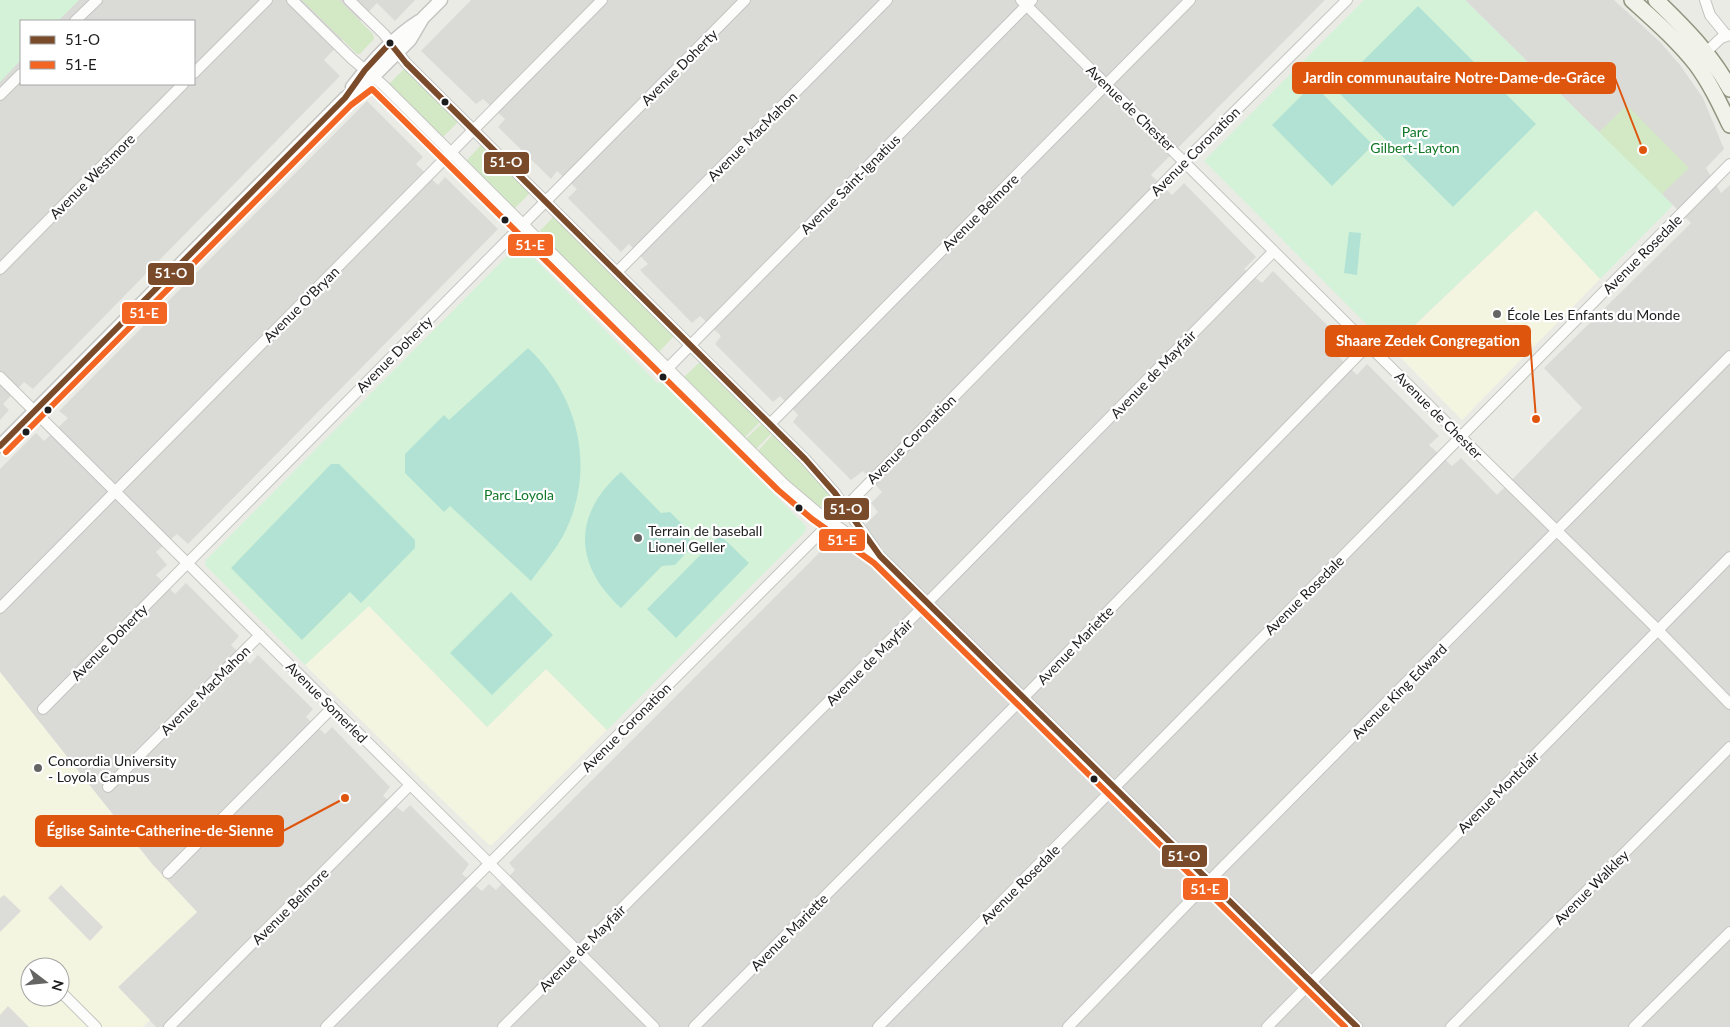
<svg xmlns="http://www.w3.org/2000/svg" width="1730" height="1027" font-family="Lato,sans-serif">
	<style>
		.residential { fill: #dadad7; fill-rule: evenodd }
		.education { fill: #f3f5e0; fill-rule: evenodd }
		.grass { fill: #d3e9c5 }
		.park { fill: #d4f2d8 }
		.pitch { fill: #b2e2d4 }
		.parking { fill: #dcdcd9 }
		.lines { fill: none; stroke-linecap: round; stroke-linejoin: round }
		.minor-casing { stroke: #c4c4c2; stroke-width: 12 }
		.tertiary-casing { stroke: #c4c4c2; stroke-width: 15 }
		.secondary-casing { stroke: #90957f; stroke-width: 18 }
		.minor { stroke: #fcfcfb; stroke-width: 10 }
		.tertiary { stroke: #fcfcfb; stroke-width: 12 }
		.secondary { stroke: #f1f3ea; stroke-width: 15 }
		.bus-1-casing { stroke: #fff; stroke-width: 10 }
		.bus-2-casing { stroke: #fff; stroke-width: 10 }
		.bus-1 { stroke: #7a4b2a; stroke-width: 6 }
		.bus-2 { stroke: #f26522; stroke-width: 6 }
		.bus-dot { fill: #1d1d1d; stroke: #fff; stroke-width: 2 }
		.poi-dot { fill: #656563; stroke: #fff; stroke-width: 2 }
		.labels { text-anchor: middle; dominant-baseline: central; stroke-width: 4.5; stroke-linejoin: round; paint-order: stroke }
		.street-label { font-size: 14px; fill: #1d1d1d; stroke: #fff }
		.park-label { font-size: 14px; fill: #0f7726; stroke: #fff }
		.poi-label { font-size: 14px; fill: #1d1d1d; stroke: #fff; text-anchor: start }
		.leader { fill: none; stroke: #de560d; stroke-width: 2 }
		.callout-dot { fill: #de560d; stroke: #fff; stroke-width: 2 }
		.callout { fill: #de560d; stroke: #de560d; stroke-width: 2 }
		.callout-label { font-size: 15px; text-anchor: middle; font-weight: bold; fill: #fff }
		.line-badge { stroke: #fff; stroke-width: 2 }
		.badge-label { font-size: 14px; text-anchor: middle; font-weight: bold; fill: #fff }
	</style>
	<rect width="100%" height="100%" fill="#ebebe6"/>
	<path class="residential" d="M0 0H415L395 21 377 3 324 60 340 76 33 389 24 382 3 404 9 410 0 420ZM21 21H194V84H21Z
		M471 0H1325L1151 175 1172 195 1184 183 1256 257 1244 269 1262 283 1273 271 1346 344 1336 354 1357 375 1367 364 1439 436 1429 445 1452 466 1461 458 1497 495 1582 408 1544 368 1691 223 1465 0H1614L1660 42 1680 65 1703 98 1724 149 1706 168 1721 193 1730 185V1027H156L118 987 197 912 152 864 0 672V469L36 433 44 441 68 418 59 411 367 101 423 157 416 164 438 185 445 177 498 229 188 544 177 534 156 552 167 565 156 575 175 594 186 583 239 636 231 645 250 664 258 655 313 709 306 717 325 734 332 727 390 787 383 796 403 812 410 805 469 864 462 874 482 891 489 884 496 890 515 870 509 863 829 543 840 550 878 512 871 503 882 492 863 471 851 480 793 422 798 415 780 396 773 402 715 344 721 336 700 316 692 323 640 270 648 264 629 244 621 252 568 198 577 189 557 171 551 179 498 127 505 119 483 99 476 104 421 51Z"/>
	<path class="education" d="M1536 210 1600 279 1462 420 1391 348Z
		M369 606 487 727 546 669 607 730 492 845H489L429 787 305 665Z
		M0 672 152 864 197 912 118 987 150 1020 143 1027H0ZM30 967H60V997H30Z"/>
	<path class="grass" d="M302 0H339L373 34 374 39 360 54H357Z
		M405 68 457 119 458 122 443 137 389 84Z
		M1627 105 1689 168 1660 196 1598 133Z
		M481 145 530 193 514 209 466 161Z
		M554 216 674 336 659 352 538 233Z
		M700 362 761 421 743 439 688 383 687 380 686 381 684 377Z
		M763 422 773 432 755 450 745 440Z
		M774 433 818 480 830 496V498L821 507C805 502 770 465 757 452Z"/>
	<path class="park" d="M0 0H79L58 21H21V60L0 82Z
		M1364 0H1465L1673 205 1600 279 1536 210 1390 348 1204 161Z
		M521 245 658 384 660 381 804 524 806 528 804 533 607 730 546 669 487 727 369 606 305 665 205 565 206 560 516 247Z"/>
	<path class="pitch" d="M1418 6 1536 124 1453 207 1335 89Z
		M1313 84 1373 145 1332 186 1272 125Z
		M1349 232 1361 233 1357 275 1344 273Z
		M528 348C578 395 596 466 566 530 557 549 543 564 531 581L450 506 444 512 405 473V454L444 415 449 420Z
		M331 464H339L415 540V548L361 603 350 592 302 640 231 568Z
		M621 472 661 513 670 512 690 532 689 550 675 565 662 566 621 608C574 565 572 515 621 472Z
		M720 535 749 563 676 638 647 609Z
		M511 592 553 635 492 695 450 653Z"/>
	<path class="parking" d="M61 885 103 927 90 941 48 898Z
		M4 895 21 911 0 932V898Z
		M8 1006 29 1027H0V1015Z"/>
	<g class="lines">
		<g class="minor-casing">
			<path id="minor" d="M292 0 352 59 383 85 784 484 817 512 880 556 1357 1027
				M349 0 384 34 406 63 805 459 835 493 875 549
				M1021 0 1467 443 1651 623 1730 704
				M1705 0 1710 15 1727 36
				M75 21 97 0
				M1701 57 1721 38 1730 35
				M194 73 267 0
				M0 95 21 74
				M0 269 183 84
				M617 272 887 0
				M668 368 1032 0
				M0 377 654 1027
				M770 424 1190 0
				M0 608 602 0
				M43 709 745 0
				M108 787 260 635
				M168 873 332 708
				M62 993 96 1027
				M169 1027 410 785
				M326 1027 817 536 1197 149 1347 0
				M503 1027 927 603 1274 251
				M694 1027 1034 687 1368 345
				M878 1027 1730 164
				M1068 1027 1219 871 1730 356
				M1267 1027 1730 557
				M1451 1027 1730 747
				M1634 1027 1730 932"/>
		</g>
		<g class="tertiary-casing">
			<path id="tertiary" d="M352 87C371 62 392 38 419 21
				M0 446 345 98 373 77 410 40 423 18 441 0"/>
		</g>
		<g class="secondary-casing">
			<path id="secondary" d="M1632 0C1654 20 1677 40 1696 64 1710 83 1720 104 1730 125
				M1656 0C1684 27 1711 54 1730 89"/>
		</g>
		<use href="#minor" class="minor"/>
		<use href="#tertiary" class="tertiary"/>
		<use href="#secondary" class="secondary"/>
		<g class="bus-1-casing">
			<path id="bus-1" d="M0 446 345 98 365 70 390 43 406 63 805 459 835 493 880 556 1357 1027"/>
		</g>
		<g class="bus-2-casing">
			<path id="bus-2" d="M6 452 351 105 372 89 778 490 812 519 874 563 1345 1027"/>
		</g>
		<use href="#bus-1" class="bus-1"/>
		<use href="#bus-2" class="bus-2"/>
	</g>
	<g class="bus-dot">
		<circle cx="390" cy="43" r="4.5"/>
		<circle cx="445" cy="102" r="4.5"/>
		<circle cx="505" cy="220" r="4.5"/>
		<circle cx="663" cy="377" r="4.5"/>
		<circle cx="48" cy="410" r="4.5"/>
		<circle cx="26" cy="432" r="4.5"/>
		<circle cx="799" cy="508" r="4.5"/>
		<circle cx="1094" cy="779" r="4.5"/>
	</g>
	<g class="poi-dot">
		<circle cx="1497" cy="314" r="5"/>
		<circle cx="638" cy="538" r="5"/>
		<circle cx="38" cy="768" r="5"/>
	</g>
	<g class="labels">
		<g class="street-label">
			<text transform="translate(679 67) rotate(-45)">Avenue Doherty</text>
			<text transform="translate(1131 108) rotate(44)">Avenue de Chester</text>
			<text transform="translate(752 136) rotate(-45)">Avenue MacMahon</text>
			<text transform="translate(1195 151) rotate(-45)">Avenue Coronation</text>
			<text transform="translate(92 176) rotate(-45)">Avenue Westmore</text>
			<text transform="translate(850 184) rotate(-45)">Avenue Saint-Ignatius</text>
			<text transform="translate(980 212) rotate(-45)">Avenue Belmore</text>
			<text transform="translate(1642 254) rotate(-45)">Avenue Rosedale</text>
			<text transform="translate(301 304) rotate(-45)">Avenue O'Bryan</text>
			<text transform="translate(394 354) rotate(-45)">Avenue Doherty</text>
			<text transform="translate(1153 374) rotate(-46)">Avenue de Mayfair</text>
			<text transform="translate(1439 415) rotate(45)">Avenue de Chester</text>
			<text transform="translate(911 439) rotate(-45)">Avenue Coronation</text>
			<text transform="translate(1304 595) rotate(-45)">Avenue Rosedale</text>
			<text transform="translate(109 642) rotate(-45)">Avenue Doherty</text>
			<text transform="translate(1075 645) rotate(-46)">Avenue Mariette</text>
			<text transform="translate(869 662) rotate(-45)">Avenue de Mayfair</text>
			<text transform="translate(205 690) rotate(-45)">Avenue MacMahon</text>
			<text transform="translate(1399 691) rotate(-45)">Avenue King Edward</text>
			<text transform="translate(327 702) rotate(45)">Avenue Somerled</text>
			<text transform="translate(626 727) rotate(-45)">Avenue Coronation</text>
			<text transform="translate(1498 792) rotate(-45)">Avenue Montclair</text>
			<text transform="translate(1020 884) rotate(-45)">Avenue Rosedale</text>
			<text transform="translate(1591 887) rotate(-45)">Avenue Walkley</text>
			<text transform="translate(290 906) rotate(-45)">Avenue Belmore</text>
			<text transform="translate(789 932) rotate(-45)">Avenue Mariette</text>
			<text transform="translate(582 948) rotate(-45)">Avenue de Mayfair</text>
		</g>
		<g class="park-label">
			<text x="1415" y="131">Parc<tspan x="1415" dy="16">Gilbert-Layton</tspan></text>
			<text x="519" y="494">Parc Loyola</text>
		</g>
		<g class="poi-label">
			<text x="1507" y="314">École Les Enfants du Monde</text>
			<text x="648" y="530">Terrain de baseball<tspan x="648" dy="16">Lionel Geller</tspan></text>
			<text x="48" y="760">Concordia University<tspan x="48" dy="16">- Loyola Campus</tspan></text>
		</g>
	</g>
	<path class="leader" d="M1643 150L1615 78M1536 419L1530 341M345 798L283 831"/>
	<g class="callout-dot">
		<circle cx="1643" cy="150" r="5"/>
		<circle cx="1536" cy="419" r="5"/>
		<circle cx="345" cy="798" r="5"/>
	</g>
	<g class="callout">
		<rect x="1293" y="63" width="322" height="30" rx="5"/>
		<rect x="1326" y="326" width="204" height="30" rx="5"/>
		<rect x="36" y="816" width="247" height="30" rx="5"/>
	</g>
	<g class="callout-label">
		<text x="1454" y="83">Jardin communautaire Notre-Dame-de-Grâce</text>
		<text x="1428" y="346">Shaare Zedek Congregation</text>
		<text x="160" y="836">Église Sainte-Catherine-de-Sienne</text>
	</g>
	<g class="line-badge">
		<rect x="483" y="151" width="47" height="24" rx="5" fill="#7a4b2a"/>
		<rect x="507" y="233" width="47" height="24" rx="5" fill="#f26522"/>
		<rect x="147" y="262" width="48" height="24" rx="5" fill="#7a4b2a"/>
		<rect x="121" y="301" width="47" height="24" rx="5" fill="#f26522"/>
		<rect x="823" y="497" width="47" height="24" rx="5" fill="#7a4b2a"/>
		<rect x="818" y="528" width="48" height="24" rx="5" fill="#f26522"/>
		<rect x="1161" y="844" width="47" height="24" rx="5" fill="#7a4b2a"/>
		<rect x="1182" y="877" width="47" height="24" rx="5" fill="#f26522"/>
	</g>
	<g class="badge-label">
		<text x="506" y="167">51-O</text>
		<text x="530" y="250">51-E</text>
		<text x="171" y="278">51-O</text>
		<text x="144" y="318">51-E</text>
		<text x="846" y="514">51-O</text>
		<text x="842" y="545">51-E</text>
		<text x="1184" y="861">51-O</text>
		<text x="1205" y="894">51-E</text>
	</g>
	<rect x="20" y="20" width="175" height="65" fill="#ffffff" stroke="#a5a5a5"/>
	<rect x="30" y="36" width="25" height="8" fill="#7a4b2a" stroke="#a5a5a5"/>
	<text x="65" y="45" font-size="15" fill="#1d1d1d">51-O</text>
	<rect x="30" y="61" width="25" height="8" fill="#f26522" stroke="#a5a5a5"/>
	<text x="65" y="70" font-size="15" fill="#1d1d1d">51-E</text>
	<g transform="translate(45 982) rotate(106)"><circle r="24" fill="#ffffff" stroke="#a5a5a5"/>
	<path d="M0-4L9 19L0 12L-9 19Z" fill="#656563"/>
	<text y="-8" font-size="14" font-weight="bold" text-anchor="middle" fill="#1d1d1d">N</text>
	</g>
</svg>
